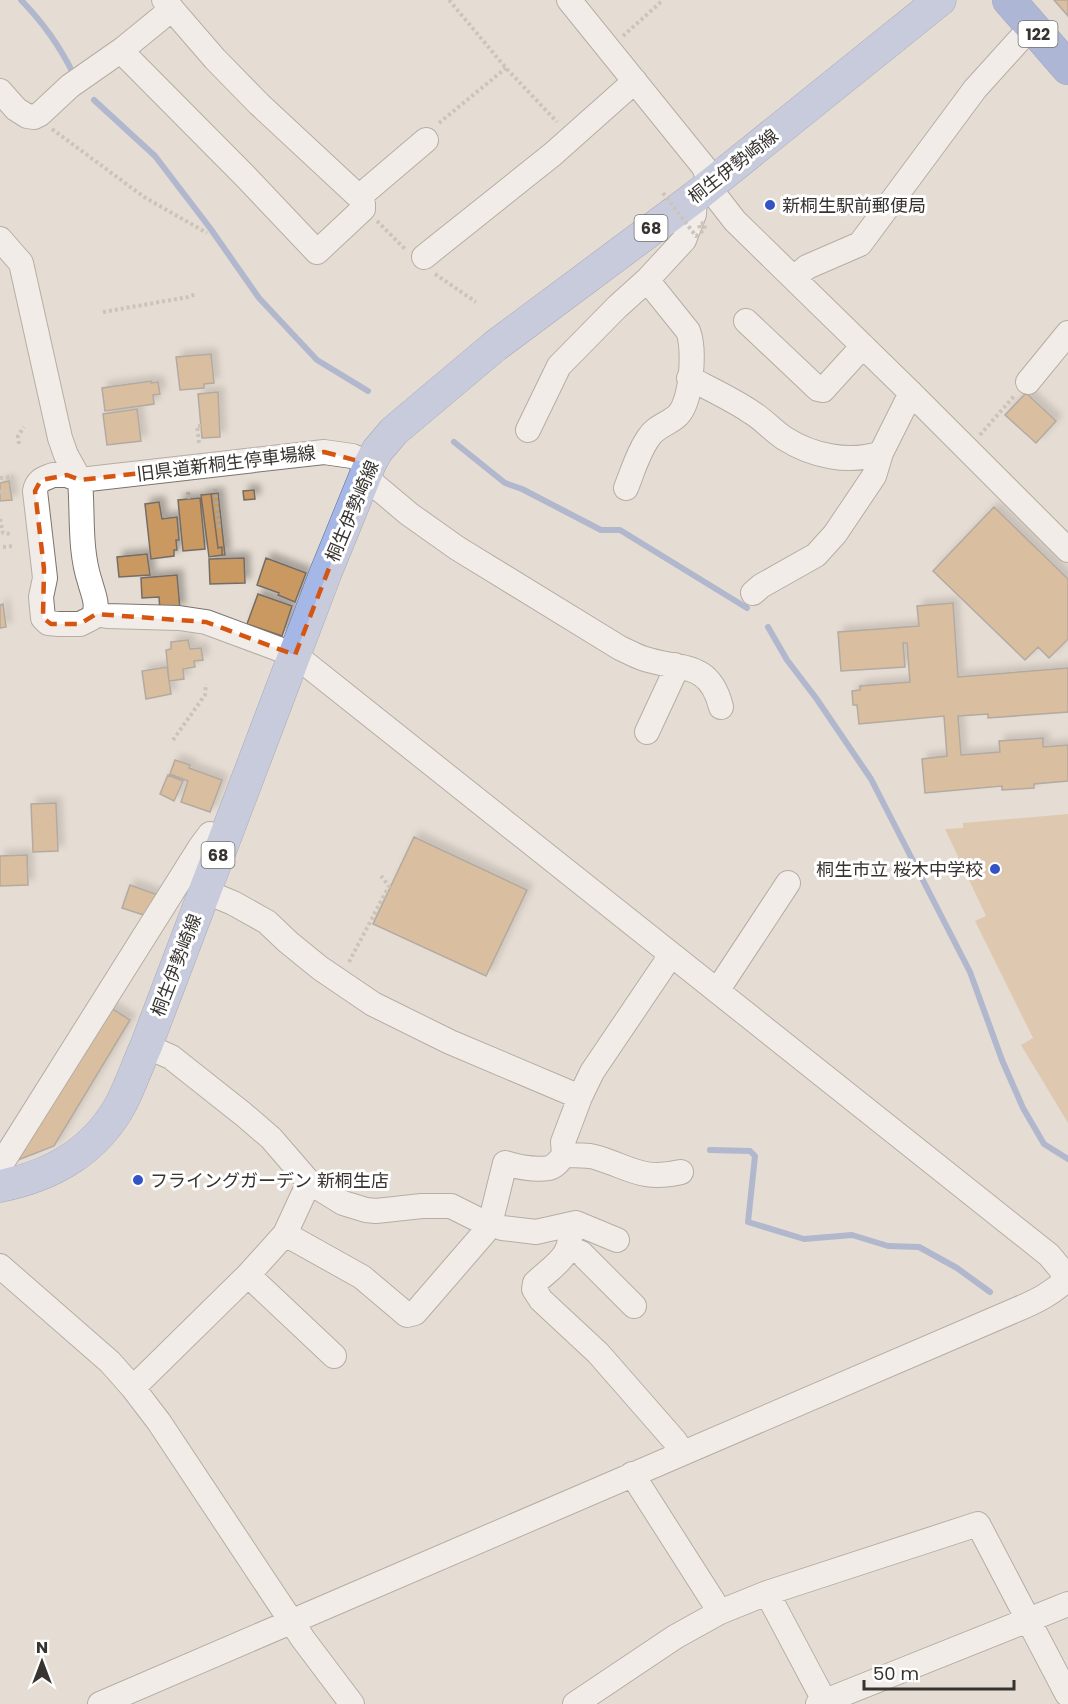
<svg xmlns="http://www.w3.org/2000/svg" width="1068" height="1704" font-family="Poppins,'Noto Sans JP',sans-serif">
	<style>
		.green { fill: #d7b085 }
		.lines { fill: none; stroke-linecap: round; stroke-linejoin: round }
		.stream { stroke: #7189c4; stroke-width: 6 }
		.building { fill: #ca9962; stroke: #756d65; stroke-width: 1.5; filter: url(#shadow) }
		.minor-casing { stroke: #7c746c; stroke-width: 26 }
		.major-casing { stroke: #576a9c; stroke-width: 33 }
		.highway-casing { stroke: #576a9c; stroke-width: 34 }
		.path { stroke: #ada69e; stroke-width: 4; stroke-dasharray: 3 3; stroke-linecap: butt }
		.minor { stroke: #fff; stroke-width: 24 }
		.major { stroke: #a4b7e6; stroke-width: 32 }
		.highway { stroke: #6887d6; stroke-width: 33 }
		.path-bridge { stroke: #ada69e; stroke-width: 4; stroke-dasharray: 3 3; stroke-linecap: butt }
		.marked { fill: none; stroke: #d65510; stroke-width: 4.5; stroke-dasharray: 12 8; stroke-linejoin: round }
		.poi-dot { fill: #3254c5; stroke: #fff; stroke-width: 2 }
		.labels { text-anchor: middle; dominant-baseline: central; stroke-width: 6; stroke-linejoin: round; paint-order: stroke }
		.shield { fill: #fff; stroke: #73706e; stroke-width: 1.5 }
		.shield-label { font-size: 16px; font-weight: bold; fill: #373330 }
		.street-label { font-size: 18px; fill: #373330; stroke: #fff }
		.poi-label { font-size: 18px; fill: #373330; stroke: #fff; text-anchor: start }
	</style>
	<defs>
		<filter id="shadow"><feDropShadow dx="5.5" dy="-5.5" stdDeviation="3" flood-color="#0004"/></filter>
	</defs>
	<rect width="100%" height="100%" fill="#e5ddd3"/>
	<path class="green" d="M1068 814V1123L1021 1045 1033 1038 975 921 986 916 945 829 963 828V823Z"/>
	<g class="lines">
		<path class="stream" d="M21 0C44 24 59 45 74 75
			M94 100 155 156 210 228 259 298 317 360 368 391
			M454 442 505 483 522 489 601 530H620L747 608
			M768 627 787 660 816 698 871 779 970 972 1002 1060 1023 1108 1044 1144 1068 1159
			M710 1150 750 1151 755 1156 748 1222 804 1239 852 1235 888 1246 919 1247 957 1268 990 1292"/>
	</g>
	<path class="building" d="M1054 0H1068V16Z
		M211 354 214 383 204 384V388L180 390 176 357Z
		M151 381V383L158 382 160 394 153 395 154 404 105 411 102 388Z
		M218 392 220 437 202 438 198 394Z
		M1026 393 1056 421 1036 443 1005 415Z
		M137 409 141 441 107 445 103 414Z
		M9 481 12 500 0 501V483Z
		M254 490 255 499 244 500 243 491Z
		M218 493 225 555H222V547L218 548 211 494Z
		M211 494 218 548 222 547V555L209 557 201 495Z
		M200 498 205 549 183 551 178 500Z
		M159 502 162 519 177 517 179 540H176L177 550H174V556L151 559 145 504Z
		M994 507 1068 579V639L1049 658 1038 647 1025 660 933 571Z
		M147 554 150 575 119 577 117 557Z
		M244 558 245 583 210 584 209 559Z
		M266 558 306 573 295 602 278 595 279 593 257 585Z
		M177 575 180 609 160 610 159 597 142 598 141 578Z
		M258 594 292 606 282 636 247 624Z
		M953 603 958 677 1068 668V712L988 718V714L958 716 961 755 1000 752 999 741 1043 738V747L1068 745V781L1034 784V788L1002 790V786L925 793 922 759 947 756 944 716 859 724 857 705H853L852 691 860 690V686L910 682 907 643H903L905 667 841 671 838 632 919 626 917 606Z
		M3 604 6 627 0 628V605Z
		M188 640 190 649 201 648 203 660 194 661 195 667 183 669 184 679 169 681 166 650 171 649V642Z
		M167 667 171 694 146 699 142 671Z
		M175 760 190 765 189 768 222 780 210 812 181 802 188 781 170 774Z
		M168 775 183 781 174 801 160 794Z
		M56 803 58 851 33 852 31 804Z
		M414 837 527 890 486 976 373 924Z
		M27 855 28 885 0 886V856Z
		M130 885 158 895 150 917 122 908Z
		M108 1006 130 1020 54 1146 18 1160Z"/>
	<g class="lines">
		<g class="minor-casing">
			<path id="minor" d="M569 0 704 167 714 194 735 221 911 393 1068 550
				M123 49 127 57 245 176 317 252 363 209V203L359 197 259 104 215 59 164 0
				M0 91 16 109 27 116 34 117 40 114 70 86 123 49 172 9
				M359 197 426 140
				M0 239 21 263 60 438 66 455 80 480 324 452 352 456 370 464
				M424 257 553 154 635 81
				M794 278 807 267 860 244 975 89 1022 37 1033 28
				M746 321 818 389 823 390 863 346
				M689 378C710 389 732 399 751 412 763 419 772 430 784 438 812 456 849 464 881 453L911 393
				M1028 382 1068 333
				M528 430 559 366 617 307 647 280 684 240 694 214 695 197
				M53 475H67L80 480C83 513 79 549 90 582 93 594 100 607 92 618L80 624H59L48 623 43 618 41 597 45 578 44 569 35 491C37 480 43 479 53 475Z
				M365 477 409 514 457 548 620 648C627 651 634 655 642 658 679 671 709 659 721 707
				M626 488C633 471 638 452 649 437 656 426 669 424 678 415 692 401 695 348 688 331L647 280
				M753 593 761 586 816 555 835 534 874 476 881 453
				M95 614 107 616 179 618 206 622 295 655 1049 1255 1059 1267 1068 1281
				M647 732 673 676 675 665
				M204 891 233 903 267 922 288 942 320 968 373 1004 450 1042 580 1097
				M717 991 788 883
				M146 1046 171 1057 243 1114 271 1138 309 1182 343 1203 366 1210 376 1211 422 1206H451L479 1220 502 1228 536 1232 576 1223 617 1240
				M564 1155C575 1156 587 1154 598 1158 631 1168 642 1181 681 1172
				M0 1166 201 846 210 834 224 839
				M568 1225C577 1254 554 1265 535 1283L534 1289 541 1300 598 1353 675 1441 682 1452
				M285 1234 362 1277 407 1315 415 1313 485 1232 490 1224 505 1163C518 1167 536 1170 549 1168 556 1166 560 1160 564 1155L563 1142 580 1097 592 1072 671 955
				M569 1248 581 1253 634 1306
				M0 1266 110 1362 133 1388 159 1422 303 1639 352 1704
				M248 1275 334 1356
				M133 1388 248 1275 285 1234 309 1182
				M632 1474 720 1612
				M767 1593 826 1704
				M100 1704 1018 1309C1037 1301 1053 1293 1068 1278
				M575 1704 675 1637 720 1612 767 1593 978 1524 1067 1694
				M818 1704 1068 1604"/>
		</g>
		<g class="major-casing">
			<path id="major" d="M0 1186C52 1176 97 1150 122 1102 131 1084 138 1064 146 1046L326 572 370 464 377 451 394 431 495 346 695 197 940 0"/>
		</g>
		<g class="highway-casing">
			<path id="highway" d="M1009 0 1068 68"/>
		</g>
		<path class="path" d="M449 0 506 68 557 122
			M623 36 663 0
			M439 123 506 68
			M52 129 144 197 207 233
			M377 221 406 250
			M435 274 476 302
			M103 312 188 297 196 294
			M980 435 1014 396
			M199 443 197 426H201
			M19 444 18 436 24 427
			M0 478 13 477
			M215 489 219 526H215
			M0 492 14 490
			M188 492 189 499
			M0 519 3 533 11 534
			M3 547 13 546
			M173 740 205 695 206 684
			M349 962 389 886 381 876"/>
		<use href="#minor" class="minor"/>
		<use href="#major" class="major"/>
		<use href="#highway" class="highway"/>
		<path class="path-bridge" d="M663 193 696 236 705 229 704 223 699 224 700 229"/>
	</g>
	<path d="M0 0H1068V1704H0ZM324 452 370 464 295 655 206 622 96 614 80 624H51L43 618 44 569 35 491 41 480 67 475 80 480Z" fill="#e5ddd3" fill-opacity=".55" fill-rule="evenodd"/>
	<path class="marked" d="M324 452 370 464 295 655 206 622 96 614 80 624H51L43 618 44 569 35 491 41 480 67 475 80 480Z"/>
	<g class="poi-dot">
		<circle cx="770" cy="205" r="6"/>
		<circle cx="995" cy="869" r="6"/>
		<circle cx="138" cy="1180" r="6"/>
	</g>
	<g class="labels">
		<g class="shield">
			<rect x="1018.5" y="21" width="39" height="26" rx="4.5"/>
			<rect x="634.5" y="215" width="33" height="26" rx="4.5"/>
			<rect x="201.5" y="842" width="33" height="26" rx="4.5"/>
		</g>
		<g class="shield-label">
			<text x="1038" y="34">122</text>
			<text x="651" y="228">68</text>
			<text x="218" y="855">68</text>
		</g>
		<g class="street-label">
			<text transform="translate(733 166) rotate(-38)">桐生伊勢崎線</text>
			<text transform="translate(226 463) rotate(-7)">旧県道新桐生停車場線</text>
			<text transform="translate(352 511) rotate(-67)">桐生伊勢崎線</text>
			<text transform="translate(176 965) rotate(-69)">桐生伊勢崎線</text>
		</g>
		<g class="poi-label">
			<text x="782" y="205">新桐生駅前郵便局</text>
			<text x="983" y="869" text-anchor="end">桐生市立 桜木中学校</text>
			<text x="150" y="1180">フライングガーデン 新桐生店</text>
		</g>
	</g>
	<g transform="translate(42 1662)" stroke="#ffffff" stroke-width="4.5" paint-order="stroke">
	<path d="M0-4.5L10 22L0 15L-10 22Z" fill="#373330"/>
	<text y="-9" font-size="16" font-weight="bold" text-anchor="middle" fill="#373330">N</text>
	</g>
	<path d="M864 1680v9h150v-9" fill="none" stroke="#373330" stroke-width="3"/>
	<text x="873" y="1680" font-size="18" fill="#373330" stroke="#ffffff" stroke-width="4.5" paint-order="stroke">50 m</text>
</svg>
